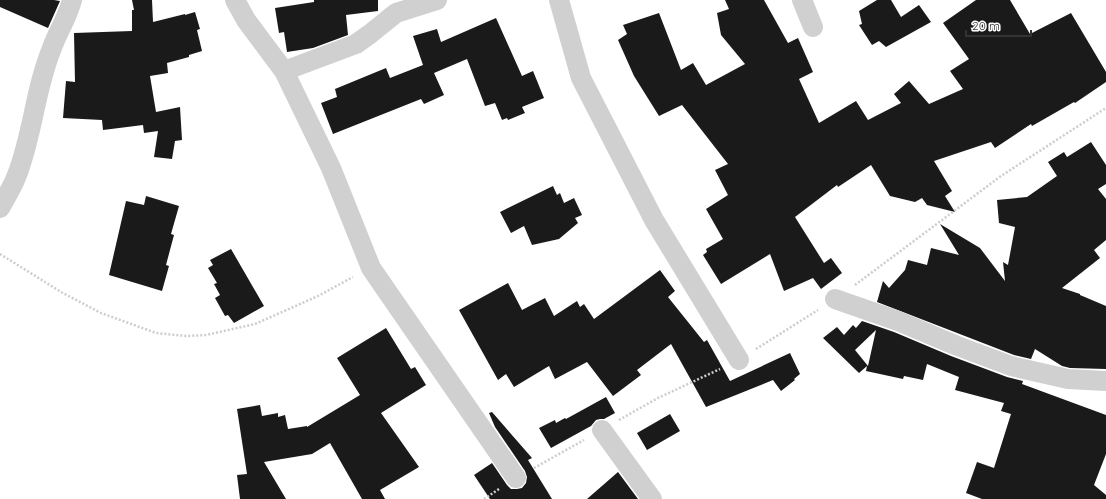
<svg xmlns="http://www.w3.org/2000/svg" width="1106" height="499" font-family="Quicksand,sans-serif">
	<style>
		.building { fill: #1a1a1a; fill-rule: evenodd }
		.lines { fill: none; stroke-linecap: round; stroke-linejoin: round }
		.path { stroke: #cdcdcd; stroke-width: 2.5; stroke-dasharray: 2 2; stroke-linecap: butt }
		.minor { stroke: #d0d0d0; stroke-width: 20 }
	</style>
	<rect width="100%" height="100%" fill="#fff"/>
	<path class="building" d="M0 0H54L60 1 48 28 0 7Z
		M132 0H152L153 22 185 14V15L195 12 200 29 197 30 202 51 189 55V57L167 63 168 73 150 76 156 112 180 107 182 140 175 141 172 159 154 157 158 131 144 133 143 125 103 130 102 120 63 118 66 81 75 82 74 33 132 31V10H134Z
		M314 0H378V11L346 15 348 35 313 48 287 52 284 32 279 33 275 8 314 2Z
		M725 0H764L788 43 798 38 813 72 799 79 819 123 856 101 868 120 901 103 894 94 909 81 929 104 963 89 950 71 969 59 943 23 976 0H1010L1030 34 1071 13 1106 72V82L1075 103 1074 102 1032 126 1031 124 995 148 991 142 934 161 952 191 945 196 955 212 927 205 922 198 915 202 890 196 871 165 838 187 837 185 795 217 824 263 831 258 842 273 821 289 813 278 784 291 770 254 721 284 703 255 707 252 706 249 723 239 706 209 728 195 715 170 728 164 682 105 659 116 634 76 618 40 627 34 623 25 659 13 681 70 693 63 706 85 745 64 721 35 717 13 729 9Z
		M877 0H891L901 17 919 5 931 22 886 47 879 41 872 45 859 25 862 24 859 11Z
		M496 18 522 76 533 71 544 98 522 107 525 113 508 120 507 118 502 120 495 103 485 106 467 59 434 73 444 95 424 104 421 99 333 134 321 103 337 97 335 89 386 68 390 78 423 65 413 36 437 29 441 42Z
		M1091 142 1106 165V184L1098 189 1106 199V240L1094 250 1100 258 1062 288 1080 294V295L1106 306V369L1070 368 1062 366 1035 349 1031 359 1014 355 877 302 883 281 889 288 905 270 908 260 927 265 931 248 959 255 940 224 980 248 1005 281 1003 262 1008 265 1015 227 999 223 997 200 1027 197 1057 176 1048 162 1064 152 1067 157Z
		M553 186 557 195 560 193 564 203 574 198 582 215 575 218 578 223 559 239 532 245 524 226 511 233 500 212Z
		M146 196 179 206 171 234 174 235 166 265 169 266 162 291 109 275 126 201 144 205Z
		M231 249 264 306 234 323 228 315 225 316 215 298 220 295 214 284 217 283 208 268 213 265 210 260Z
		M660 270 675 291 668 297 704 342 707 340 730 381 790 353 800 374 794 379 795 380 781 391 773 380 706 407 671 344 637 370 641 375 613 396 587 362 555 379 549 366 514 387 506 374 498 380 459 310 508 283 522 310 545 298 554 316 577 301 580 307 584 304 594 319Z
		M862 321 894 332 951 356 1007 377 1023 381 1022 384 1106 415V454L1094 485 1106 495V499H982L966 493 977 462 994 468 1011 414 1001 411 1004 403 955 390 959 377 927 364 923 380 904 376 903 379 866 371 867 366 859 373 823 338 837 327 844 335 853 325 856 328ZM876 330 868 366 855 350Z
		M386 328 411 369 415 367 426 385 381 413 419 467 380 490 385 499H362L330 443 312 454 264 462 286 499H240L237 475 247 474 237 409 260 405 262 416 278 413V417L285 415 288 429 307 426V427L360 395 337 358Z
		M606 397 615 413 604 419H600L596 420 591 426 551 448 539 428 555 420 556 423 565 418 566 419Z
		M492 412 532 458 528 460 552 499H490L474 475 492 463 507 485 511 489H517L522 488 526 483 527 477 525 471 495 427 489 413Z
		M670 414 680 431 647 450 637 433Z
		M618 472 638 499H587Z"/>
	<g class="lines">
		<path class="path" d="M0 254 61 292 101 313 156 333 186 336 206 335 255 324 318 296 353 277
			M855 285 1001 176 1106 108
			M756 349 818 310
			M619 420 658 398 720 369
			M534 468 584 440
			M484 499 499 489"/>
		<path class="minor" d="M235 0 246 20 284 71 331 168 371 268 516 478
			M559 0 581 78 654 220 739 360
			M802 0 813 27
			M284 71 356 44 370 34 396 13 437 0
			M0 208C6 197 13 186 17 175 33 134 35 89 52 48 58 31 67 19 72 0
			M835 299 898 321 955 345 1011 366 1068 379 1106 381
			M602 430 652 499"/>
	</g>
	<path d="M966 30v6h65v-6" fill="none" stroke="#333333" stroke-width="2"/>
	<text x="972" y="30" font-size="12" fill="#333333" stroke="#ffffff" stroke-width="3" paint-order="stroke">20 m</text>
</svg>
